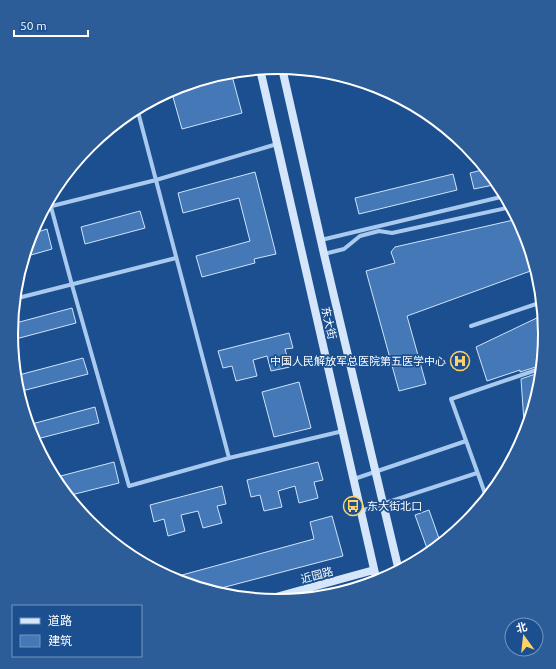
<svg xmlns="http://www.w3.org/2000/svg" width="556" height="669" font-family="Ubuntu,'Noto Sans SC',sans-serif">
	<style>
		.building { fill: #4478b7; stroke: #cfe3fa }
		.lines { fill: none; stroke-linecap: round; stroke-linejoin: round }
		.street { stroke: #a9c9ee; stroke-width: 4 }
		.secondary { stroke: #d6e6fa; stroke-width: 8 }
		.labels { text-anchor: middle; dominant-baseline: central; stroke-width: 3.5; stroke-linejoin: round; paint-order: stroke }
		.street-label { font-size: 11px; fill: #fff; stroke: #1b4f8f }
		.poi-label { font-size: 11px; fill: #fff; stroke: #1b4f8f; text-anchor: end }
		.rim { fill: none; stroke: #fff; stroke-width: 2 }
	</style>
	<rect width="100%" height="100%" fill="#1b4f8f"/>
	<path class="building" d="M228 72H231L242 113 182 129 171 90Z
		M486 169 498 184 474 189 470 173Z
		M255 172 276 254 254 259 255 263 202 277 196 256 250 241 239 198 183 213 178 193Z
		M453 174 457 190 359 214 355 198Z
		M140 211 145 228 85 244 81 227Z
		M518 219 525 233 536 269 407 316 426 384 399 391 366 271 395 263 391 252 395 247Z
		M47 229 52 249 24 257 31 234Z
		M72 308 76 323 12 340V324Z
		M543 315 545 335 542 365 520 372V370L487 381 476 347Z
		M289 333 293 348 285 349 290 367 271 371 267 356 253 360 257 376 236 381 232 366 223 368 218 351Z
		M83 358 88 374 18 392 15 376Z
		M541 372 540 387 525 436 521 379Z
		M299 382 311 428 274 437 262 392Z
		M95 407 99 423 33 440 31 436 28 425Z
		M114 462 119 483 67 496 53 478Z
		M318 462 323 480 314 482 318 498 299 503 295 486 278 491 282 507 264 511 260 495 251 497 247 480Z
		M222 486 226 504 217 506 222 523 203 528 198 511 181 515 185 531 168 536 164 519 154 522 150 505Z
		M429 510 441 544 429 554 415 515Z
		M332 516 343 556 210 591 171 578 314 539 310 522Z"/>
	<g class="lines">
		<path class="street" d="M137 108 229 458
			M51 207 72 285 129 486 229 458 343 431
			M44 208 156 180 277 144
			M321 240 505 196
			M324 254 344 249 360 236 379 231 392 233 511 207
			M14 299 176 258
			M471 326 542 302
			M354 479 466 441
			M487 499 451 399 542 368
			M361 511 477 473"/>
		<path class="secondary" d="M282 68 324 254 399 571
			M260 69 377 582
			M265 600 374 570"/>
	</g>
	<defs>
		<g id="hospital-ring" transform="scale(1)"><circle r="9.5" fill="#1b4f8f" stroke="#ffd166" stroke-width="1.5"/><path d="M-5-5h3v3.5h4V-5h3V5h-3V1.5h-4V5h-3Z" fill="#ffd166"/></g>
		<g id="bus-ring" transform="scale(1)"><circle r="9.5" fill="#1b4f8f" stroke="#ffd166" stroke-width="1.5"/><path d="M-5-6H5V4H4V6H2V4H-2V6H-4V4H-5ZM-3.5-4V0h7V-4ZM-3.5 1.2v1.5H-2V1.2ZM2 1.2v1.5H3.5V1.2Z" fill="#ffd166"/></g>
	</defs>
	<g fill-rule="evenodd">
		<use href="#hospital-ring" x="460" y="361"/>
		<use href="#bus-ring" x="353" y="506"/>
	</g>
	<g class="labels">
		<g class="street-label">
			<text transform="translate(329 323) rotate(77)">东大街</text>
			<text transform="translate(317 575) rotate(-15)">近园路</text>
		</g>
		<g class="poi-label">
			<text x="446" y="361">中国人民解放军总医院第五医学中心</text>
			<text x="367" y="506" text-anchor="start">东大街北口</text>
		</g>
	</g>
	<path d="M0 0H556V669H0ZM18 334a260 260 0 1 1 520 0a260 260 0 1 1-520 0Z" fill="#2d5d98" fill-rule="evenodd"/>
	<path class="rim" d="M18 334a260 260 0 1 1 520 0a260 260 0 1 1-520 0Z"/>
	<rect x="12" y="605" width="130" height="52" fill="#1b4f8f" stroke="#7695bc"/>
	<rect x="20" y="618" width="20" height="6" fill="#d6e6fa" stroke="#7695bc"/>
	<text x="48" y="625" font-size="12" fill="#ffffff">道路</text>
	<rect x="20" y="635" width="20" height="12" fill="#4478b7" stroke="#7695bc"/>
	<text x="48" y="645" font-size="12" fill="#ffffff">建筑</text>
	<g transform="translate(524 637) rotate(345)"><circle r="19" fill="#1b4f8f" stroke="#7695bc"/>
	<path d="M0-3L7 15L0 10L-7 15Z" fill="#ffd166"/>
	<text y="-6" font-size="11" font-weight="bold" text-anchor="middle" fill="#ffffff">北</text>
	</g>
	<path d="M14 30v6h74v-6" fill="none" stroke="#ffffff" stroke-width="2"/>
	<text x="20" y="30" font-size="12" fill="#ffffff" stroke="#1b4f8f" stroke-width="3" paint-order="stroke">50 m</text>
</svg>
